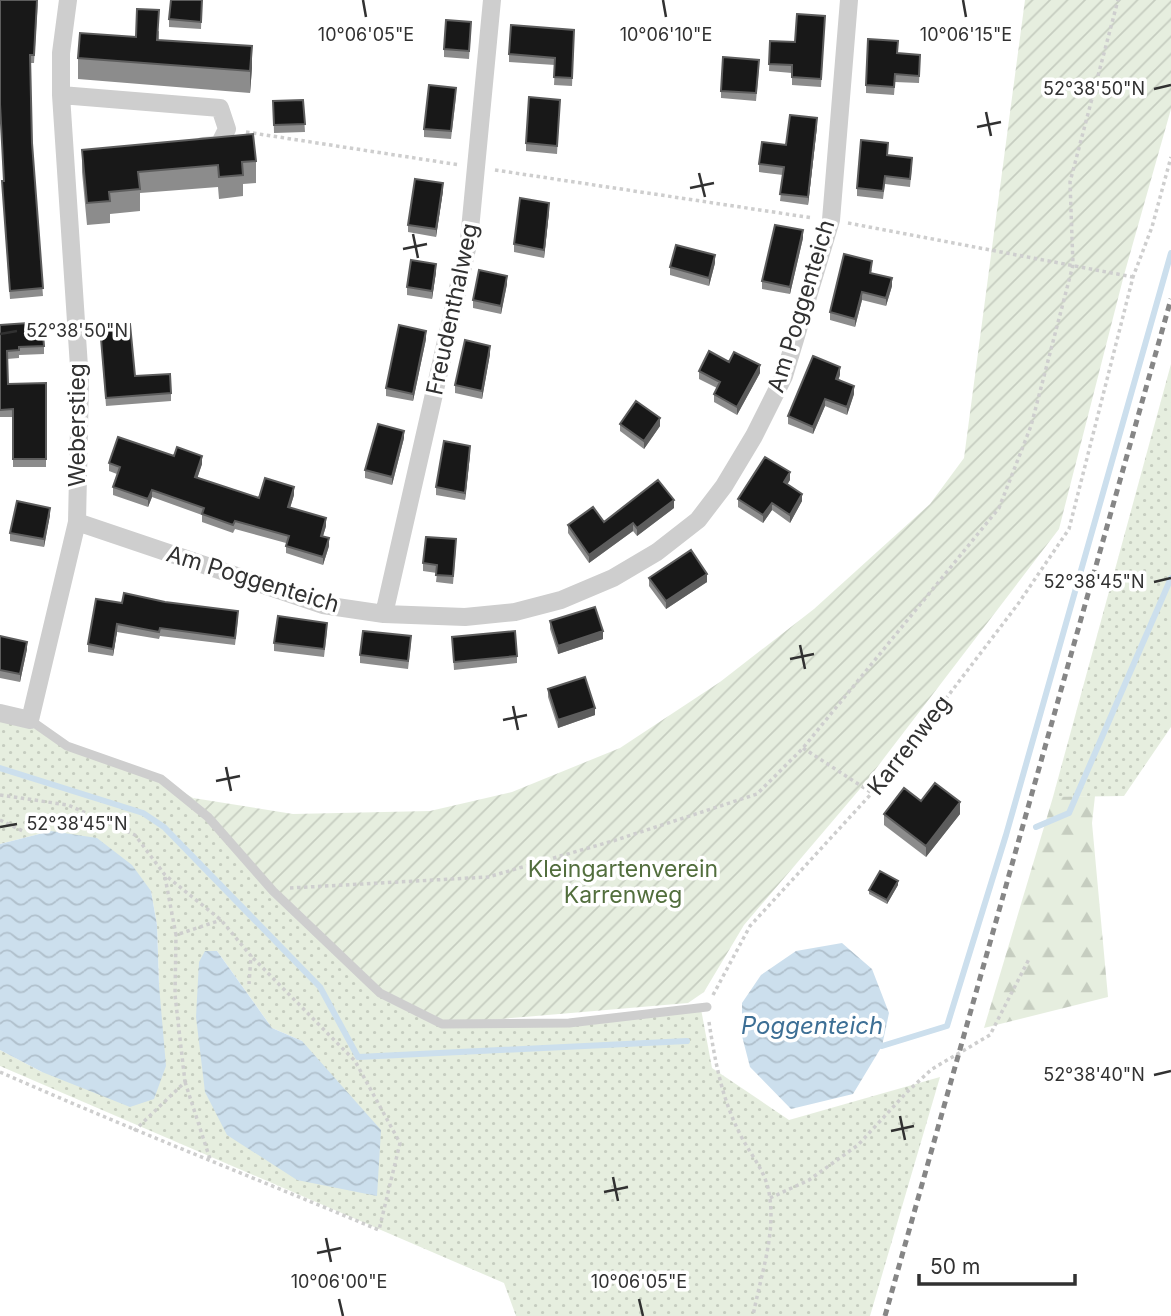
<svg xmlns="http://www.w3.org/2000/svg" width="1171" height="1316" font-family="Inter,sans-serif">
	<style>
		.grass { fill: url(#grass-dots); fill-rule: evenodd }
		.forest { fill: url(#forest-firs) }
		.garden { fill: url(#garden-furrows) }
		.water { fill: url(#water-waves) }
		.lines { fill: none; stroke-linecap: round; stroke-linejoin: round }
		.stream { stroke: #ccdfed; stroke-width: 6 }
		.path { stroke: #cecece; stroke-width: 3.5; stroke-dasharray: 3.5 3.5; stroke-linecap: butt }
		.service { stroke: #cecece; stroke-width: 9 }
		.minor { stroke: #cecece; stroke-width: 18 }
		.rail { stroke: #868686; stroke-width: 5; stroke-dasharray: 7 5; stroke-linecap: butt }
		.wall { fill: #8c8c8c }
		.shaded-wall { fill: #5d5d5d }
		.building { fill: #181818; stroke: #5d5d5d; stroke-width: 2 }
		.ticks { fill: none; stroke: #313131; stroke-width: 2.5 }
		.labels { text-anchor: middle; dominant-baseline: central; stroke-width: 7; stroke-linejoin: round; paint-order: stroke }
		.street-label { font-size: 23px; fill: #313131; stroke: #fff }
		.park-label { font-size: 23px; fill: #526e3d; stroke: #fff }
		.water-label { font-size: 24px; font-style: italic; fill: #3d6f95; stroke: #fff }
		.ticks-label { font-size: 18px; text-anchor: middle; fill: #313131; stroke: #fff; stroke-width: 7; stroke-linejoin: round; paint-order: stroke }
	</style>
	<defs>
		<pattern id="grass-dots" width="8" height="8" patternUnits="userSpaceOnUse" patternTransform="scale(1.75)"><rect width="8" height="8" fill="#e6eedf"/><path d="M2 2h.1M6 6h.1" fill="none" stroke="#c6cdc0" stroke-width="1.8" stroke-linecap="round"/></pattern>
		<pattern id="forest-firs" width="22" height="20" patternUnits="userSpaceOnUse" patternTransform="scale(1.75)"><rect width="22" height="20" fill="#e6eedf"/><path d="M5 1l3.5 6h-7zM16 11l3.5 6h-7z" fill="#c6cdc0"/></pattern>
		<pattern id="garden-furrows" width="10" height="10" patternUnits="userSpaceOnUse" patternTransform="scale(1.75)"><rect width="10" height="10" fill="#e6eedf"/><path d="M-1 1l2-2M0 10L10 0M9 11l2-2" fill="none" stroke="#c6cdc0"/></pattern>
		<pattern id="water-waves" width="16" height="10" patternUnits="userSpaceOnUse" patternTransform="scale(1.75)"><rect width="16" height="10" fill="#ccdfed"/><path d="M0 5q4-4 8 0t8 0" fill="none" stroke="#b0c0cc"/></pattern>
	</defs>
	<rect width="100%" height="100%" fill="#fff"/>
	<path class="grass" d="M1171 364V727L1124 796 1053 797Z
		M0 714 30 720 68 747 161 779 193 798 273 891 441 1023 570 1022 701 1009 712 1068 789 1120 940 1077 870 1316H516L504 1283 0 1066V1050L42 1072 159 985 157 925 151 891 51 831 0 844ZM217 951 272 1028 302 1041 205 1091Z"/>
	<path class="forest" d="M1095 796 1092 823 1108 997 984 1028 1053 797Z"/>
	<path class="garden" d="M1025 0H1171V109L1124 275 1059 529 865 783 744 925 704 992 688 1003 442 1024 379 992 273 891 193 798 293 814 430 811 512 792 620 748 720 682 814 609 930 504 964 458Z"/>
	<path class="water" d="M51 831 97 838 132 865 151 891 157 925 159 985 166 1066 154 1099 130 1107 42 1072 0 1050V844Z
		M842 943 872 969 889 1013 882 1046 853 1094 791 1109 750 1067 742 1036V1003L761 975 796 951Z
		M205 951H217L272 1028 302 1041 381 1130 377 1196 297 1180 227 1135 205 1092 196 1017 199 962Z"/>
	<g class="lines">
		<path class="stream" d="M0 768 143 813 164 827 320 987 358 1057 687 1041
			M1036 827 1069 813 1171 578
			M882 1046 947 1026 1006 835 1171 253"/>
		<path class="path" d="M246 132 460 165
			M495 170 813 218
			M848 223 1133 277
			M803 748 872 793
			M0 795 68 805 135 835 165 875 221 920 251 956 249 984
			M0 820 25 832
			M165 877 176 935 221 920
			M290 888 488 877 616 840 757 794 803 748 999 508 1031 426 1073 265 1070 182 1118 0
			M713 995 750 926 872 793 903 755 1018 604 1069 529 1133 277 1152 227 1171 157
			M709 1022C715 1061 722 1100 741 1136 753 1159 767 1172 770 1199 775 1237 760 1278 753 1316
			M0 1072C125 1127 252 1177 379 1230L400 1143 355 1061 251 956
			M185 1082 210 1159
			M134 1131 185 1082 175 995 176 935
			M770 1198 809 1180 858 1145 907 1092 932 1069 990 1035 1029 959"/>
		<path class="service" d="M30 720 67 746 161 779 208 817 273 891 380 993 442 1024 569 1023 707 1007"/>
		<path class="minor" d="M61 95 220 108 227 129 219 145 203 146
			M77 522 323 605 384 614 465 617 515 612 561 600 613 578 657 552 698 520 724 486 754 436 784 376 831 220 849 0
			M384 614 469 240 492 0
			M0 713 30 720 77 522 80 382 61 95V53L68 0"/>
		<path class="rail" d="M885 1316 1171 299"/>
	</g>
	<path class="wall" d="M38 0 34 63H30L32 143 43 296 10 299 2 181H4Z
		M202 0 201 29 169 27V19Z
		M825 16 821 87 792 85V73L769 71 770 41 795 42Z
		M471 29 469 59 444 57V49Z
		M159 31V40L252 68 250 93 78 79V58L136 37Z
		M574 38 572 86 554 85 555 65 509 62V54Z
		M898 53 920 62 919 83 895 82 894 95 866 93V85Z
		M759 68 756 101 721 98V91Z
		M456 96 451 139 424 137V129Z
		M303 100 305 132 274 133 273 101Z
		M560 100 557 154 526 151V143Z
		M817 126 808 205 780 201 783 175 759 172V164L786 145Z
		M82 150 256 161V183L243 184V196L219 199 218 187 140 193V211L110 214V223L87 225 82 172Z
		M887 155 912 165 910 187 885 184 883 199 857 196V188Z
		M443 191 436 237 408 232V225Z
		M549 211 544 258 514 252V244Z
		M803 238 790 294 762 289V281Z
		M715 263 709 286 670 275V267Z
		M872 269 871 273 892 286 886 306 862 300 855 327 830 320V312Z
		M436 272 432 299 407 295V287Z
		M507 284 501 314 473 308V300Z
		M0 325 44 346V354L19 355V358L7 359 8 384 46 383V467H13V417H0Z
		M100 327 135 376 171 393V401L106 406Z
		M426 339 413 401 386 396V388Z
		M490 354 482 399 455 393V385Z
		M729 362 760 373 737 415 714 402V394L717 388 699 379V371Z
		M840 375 838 380 854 394 847 415 825 406 813 434 788 424V416Z
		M620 424 660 426 644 449 620 431Z
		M404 438 392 485 365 478V470Z
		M470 454 465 500 436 495V487Z
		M174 456 202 464 197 478 259 498 294 495 290 507 326 526 323 536 329 546 323 565 286 553V543L235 529 233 533 202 522V515L152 497 148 507 113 495V487L117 474 109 471V463Z
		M790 480 787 484 802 501 790 523 772 510 763 523 738 507V499Z
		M674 508 637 536 633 531 589 563 568 533V525L604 522Z
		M50 515 44 547 10 541V533Z
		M456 547 453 584 436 582 437 573 423 571V563Z
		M649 578 707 582 666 609 649 586Z
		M122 603 238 619 235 645 160 636 159 639 117 632 113 656 88 652V644Z
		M550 621 603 639 558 654 550 629Z
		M327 631 324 657 274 651V643Z
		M0 636 27 649 20 682 0 678Z
		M452 637 517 656V663L454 670Z
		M411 644 408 669 360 663V655Z
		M548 689 595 715 558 728 548 697Z
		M921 801 960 814 926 857 884 825V814Z
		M898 885 887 904 869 894V890Z"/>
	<path class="shaded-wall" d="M252 46V68L250 93V71Z
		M817 118V126L808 205V197Z
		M443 183V191L436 237V229Z
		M549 203V211L544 258V250Z
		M803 230V238L790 294V287Z
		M715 255V263L709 286V278Z
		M436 264V272L432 299V291Z
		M507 276V284L501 314V306Z
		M892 278V286L886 306V298Z
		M862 292V300L855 327V319Z
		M426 331V339L413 401V394Z
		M490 346V354L482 399V391Z
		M760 365V373L737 415V407Z
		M840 367V375L836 386V379Z
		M854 386V394L847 415V407Z
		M825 399V406L813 434V427Z
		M660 418V426L644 449V441Z
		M404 431V438L392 485V477Z
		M470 446V454L465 500V493Z
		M202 456V464L195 485V477Z
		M790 472V480L784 490V482Z
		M294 487V495L288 515V507Z
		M152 490V497L148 507V499Z
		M802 494V501L790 523V515Z
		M674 500V508L637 536V528Z
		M772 503V510L763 523V515Z
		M50 508V515L44 547V539Z
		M326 518V526L321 543V536Z
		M633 523V531L589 563V555Z
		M329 538V546L323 565V557Z
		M707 574V582L666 609V601Z
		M117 624V632L113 656V649Z
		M603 631V639L558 654V646Z
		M27 642V649L20 682V674Z
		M595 708V715L558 728V720Z
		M960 802V814L926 857V846Z
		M898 881V885L887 904V900Z"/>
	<path class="building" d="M0 0H37L34 55H30L32 143 43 288 10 291 2 181H4L0 104Z
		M171 0H202L201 22 169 19Z
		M137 9 159 10 157 40 252 46 250 71 78 58 80 33 136 37Z
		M797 14 825 16 821 79 792 77V65L769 64 770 41 795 42Z
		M446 20 471 22 469 51 444 49Z
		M511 25 574 30 572 78 554 77 555 58 509 54Z
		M868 39 898 41 897 53 920 55 919 76 895 74 894 87 866 85Z
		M723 57 759 60 756 93 721 91Z
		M429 85 456 88 451 131 424 129Z
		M529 97 560 100 557 146 526 143Z
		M303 100 305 124 274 125 273 101Z
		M790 115 817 118 808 197 780 194 784 167 759 164 762 142 786 145Z
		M253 134 256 161 242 162 243 175 219 177 218 165 138 172 140 189 109 192 110 201 87 203 82 150Z
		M861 140 888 143 887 155 912 158 910 179 885 176 883 191 857 188Z
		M415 179 443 183 436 229 408 225Z
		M520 198 549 203 544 250 514 244Z
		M775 225 803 230 790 287 762 281Z
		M676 245 715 255 709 278 670 267Z
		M844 254 872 261 870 273 892 278 886 298 862 292 855 319 830 312Z
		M411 260 436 264 432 291 407 287Z
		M479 270 507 276 501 306 473 300Z
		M42 322 44 346 19 347V350L7 351 8 384 46 383V459H13V409L0 410V325Z
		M130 324 135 376 170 374 171 393 106 398 100 327Z
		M399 325 426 331 413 394 386 388Z
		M465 340 490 346 482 391 455 385Z
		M709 351 729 362 734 352 760 365 737 407 714 394 720 382 699 371Z
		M813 356 840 367 836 379 854 386 847 407 825 399 813 427 788 416Z
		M636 401 660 418 644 441 620 424Z
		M378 424 404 431 392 477 365 470Z
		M118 437 174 456 177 447 202 456 195 477 259 498 265 478 294 487 288 507 326 518 321 536 329 538 323 557 286 546 289 536 235 521 233 525 202 514 204 508 152 490 148 499 113 487 120 467 109 463Z
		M444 441 470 446 465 493 436 487Z
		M765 457 790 472 784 482 802 494 790 515 772 503 763 515 738 499Z
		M658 480 674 500 637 528 633 523 589 555 568 525 593 507 604 522Z
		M17 501 50 508 44 539 10 533Z
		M426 537 456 539 453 576 436 575 437 565 423 563Z
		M691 550 707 574 666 601 649 578Z
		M124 593 165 602 238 611 235 638 160 628 159 632 117 624 113 649 88 644 96 599 122 603Z
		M595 607 603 631 558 646 550 621Z
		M278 616 327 623 324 649 274 643Z
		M363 631 411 636 408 661 360 655Z
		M515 631 517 656 454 662 452 637Z
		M0 636 27 642 20 674 0 670Z
		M585 677 595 708 558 720 548 689Z
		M935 783 960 802 926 846 884 814 904 788 921 801Z
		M880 871 898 881 887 900 869 890Z"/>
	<path class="ticks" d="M363 0 366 17M663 0 666 17M963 0 966 17M1154 89 1171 85M986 112 991 136M977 127 1001 122M699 173 705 197M690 188 714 183M413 234 418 258M403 249 427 244M0 334 17 331M1154 582 1171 578M800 645 805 669M790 659 814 654M513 706 518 730M503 720 527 715M226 767 231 791M216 781 240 776M0 827 17 824M1154 1075 1171 1071M900 1116 905 1140M891 1131 914 1126M613 1177 618 1201M604 1192 628 1187M326 1238 331 1262M317 1253 341 1248M339 1299 343 1316M639 1299 643 1316"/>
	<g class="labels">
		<g class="street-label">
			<text transform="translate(801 306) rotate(-73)">Am Poggenteich</text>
			<text transform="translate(452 309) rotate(-78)">Freudenthalweg</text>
			<text transform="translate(77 425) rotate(-90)">Weberstieg</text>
			<text transform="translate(253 579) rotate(17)">Am Poggenteich</text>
			<text transform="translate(909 745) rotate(-52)">Karrenweg</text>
		</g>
		<g class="park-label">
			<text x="623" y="869">Kleingartenverein<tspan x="623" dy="26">Karrenweg</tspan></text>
		</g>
		<g class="water-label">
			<text x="812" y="1025">Poggenteich</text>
		</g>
	</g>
	<g class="ticks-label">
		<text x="366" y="41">10°06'05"E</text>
		<text x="666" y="41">10°06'10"E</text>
		<text x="966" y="41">10°06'15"E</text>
		<text x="1094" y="95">52°38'50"N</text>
		<text x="77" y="337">52°38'50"N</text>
		<text x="1094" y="588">52°38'45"N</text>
		<text x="77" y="830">52°38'45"N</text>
		<text x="1094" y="1081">52°38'40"N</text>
		<text x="339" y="1288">10°06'00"E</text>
		<text x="639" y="1288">10°06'05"E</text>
	</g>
	<path d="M919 1274v10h156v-10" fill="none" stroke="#313131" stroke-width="3.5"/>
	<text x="930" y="1274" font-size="21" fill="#313131" stroke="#ffffff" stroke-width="5" paint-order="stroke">50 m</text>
</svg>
